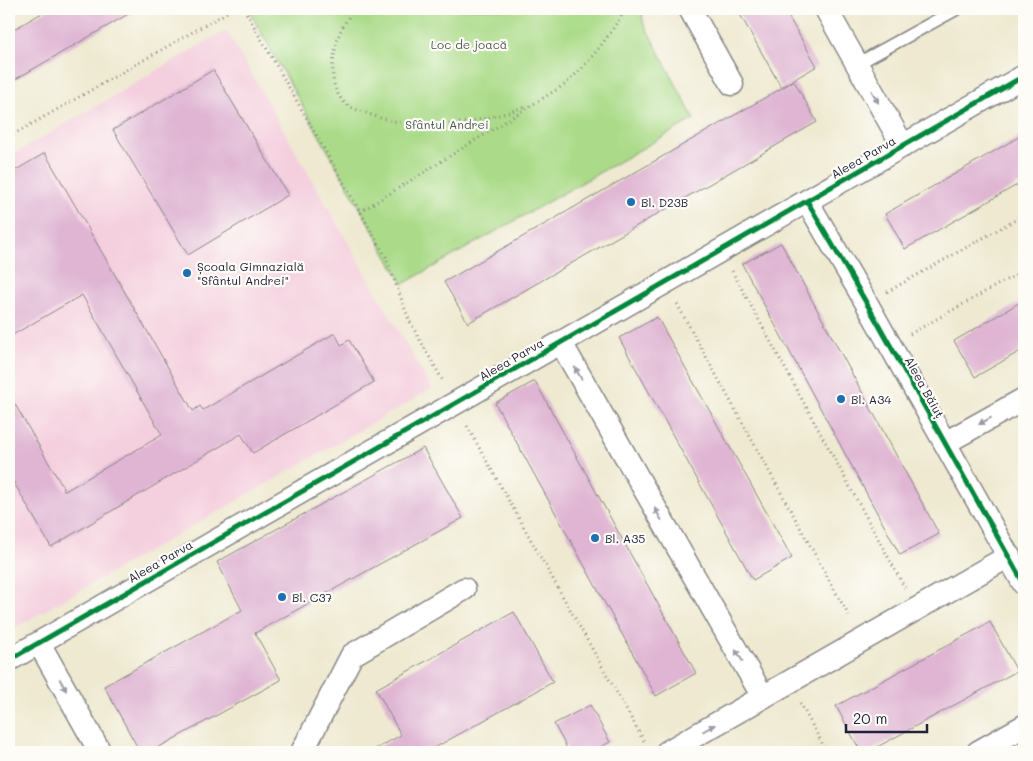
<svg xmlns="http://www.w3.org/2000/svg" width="1033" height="761" font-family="Mali,sans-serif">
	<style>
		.built { fill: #f4cfde }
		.green { fill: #abdb89; stroke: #667e62 }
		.building { fill: #dfb5d3 }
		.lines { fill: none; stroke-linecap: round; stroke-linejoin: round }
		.service-casing { stroke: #888686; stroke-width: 14 }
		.minor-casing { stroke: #888686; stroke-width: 25 }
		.path { stroke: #888686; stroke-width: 3; stroke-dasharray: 1 4; stroke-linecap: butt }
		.service { stroke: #fff; stroke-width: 11 }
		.minor { stroke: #fff; stroke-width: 22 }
		.cycleway-casing { stroke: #fdfcf7; stroke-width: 8 }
		.cycleway { stroke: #00873e; stroke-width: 5 }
		.oneway { fill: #9c9ca7 }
		.poi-dot { fill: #1f6fb2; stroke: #fdfcf7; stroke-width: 2 }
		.labels { text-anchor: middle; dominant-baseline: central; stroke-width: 4.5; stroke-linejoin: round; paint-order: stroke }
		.park-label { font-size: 12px; fill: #4b5a52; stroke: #fdfcf7 }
		.street-label { font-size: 12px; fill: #22223b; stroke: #fdfcf7 }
		.poi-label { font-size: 12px; fill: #22223b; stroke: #fdfcf7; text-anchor: start }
	</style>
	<rect width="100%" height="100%" fill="#fdfcf7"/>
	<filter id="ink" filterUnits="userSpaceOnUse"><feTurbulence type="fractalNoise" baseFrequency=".02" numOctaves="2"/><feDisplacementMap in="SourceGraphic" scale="10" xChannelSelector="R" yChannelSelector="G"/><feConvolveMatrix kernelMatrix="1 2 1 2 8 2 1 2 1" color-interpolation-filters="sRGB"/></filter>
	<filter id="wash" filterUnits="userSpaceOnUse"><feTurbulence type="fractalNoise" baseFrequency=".0096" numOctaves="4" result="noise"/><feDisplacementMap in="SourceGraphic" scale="20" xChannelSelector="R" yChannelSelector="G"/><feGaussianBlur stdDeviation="1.12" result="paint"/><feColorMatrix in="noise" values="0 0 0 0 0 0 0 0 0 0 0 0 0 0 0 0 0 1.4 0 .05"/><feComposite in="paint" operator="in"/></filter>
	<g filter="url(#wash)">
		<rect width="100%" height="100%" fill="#eee9d0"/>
		<path class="built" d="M226 30 432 389 18 626 9 628V157Z"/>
		<path class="green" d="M248 9H642L643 22 694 119 403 284Z"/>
		<g id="blocks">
			<path class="building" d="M49 9H137L9 83V32Z
				M737 9H784L817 66 781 87Z
				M213 70 288 195 188 255 113 130Z
				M794 81 817 122 468 323 444 282Z
				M1024 134V181L905 249 885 214Z
				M45 153 193 411 200 406 203 410 335 333 341 345 349 340 374 382 253 453 241 434 51 547 9 474V394L65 491 162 435 82 295 9 337V174Z
				M781 243 939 534 900 555 742 264Z
				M1024 300V349L975 377 954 341Z
				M657 317 792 558 753 580 619 338Z
				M535 381 696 673 656 696 495 403Z
				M423 448 463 518 255 633 281 680 150 752H140L104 686 242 610 217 562Z
				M514 612 553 682 427 752H370L401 735 376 689Z
				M990 622 1017 671 868 752H861L836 706Z
				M590 705 610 742 591 752H569L554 724Z"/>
		</g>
	</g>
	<g filter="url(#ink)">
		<use href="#blocks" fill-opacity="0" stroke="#888686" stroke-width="1"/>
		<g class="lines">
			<g class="service-casing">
				<path id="service" d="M857 64 957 9"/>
			</g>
			<g class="minor-casing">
				<path id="minor" d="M690 9 732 84
					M826 9 903 146
					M807 201 867 304 1024 584
					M561 343 763 697
					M945 443 1024 399
					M39 643 100 752
					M9 660 1024 76
					M302 752 352 655 464 589
					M667 752 1009 556
					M978 752 1024 726"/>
			</g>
			<path class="path" d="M244 9 386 257 409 320 444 383
				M354 9C349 17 342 26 339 35 333 55 327 84 343 101 348 107 358 110 366 113 416 133 477 125 526 106
				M9 137 233 9
				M360 212 564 85C591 62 607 38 626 9
				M732 271 905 588
				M887 292 1024 215
				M677 304 850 618
				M910 334 1024 270
				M467 426 645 743
				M800 703 827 752"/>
			<use href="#service" class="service"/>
			<use href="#minor" class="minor"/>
			<g class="cycleway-casing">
				<path id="cycleway" d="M807 201 867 304 1024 584
					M9 660 1024 76"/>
			</g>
			<use href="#cycleway" class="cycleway"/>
		</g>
		<defs><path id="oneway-solid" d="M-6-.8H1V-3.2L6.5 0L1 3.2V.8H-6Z" transform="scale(1.25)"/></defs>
		<g class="oneway">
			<use href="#oneway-solid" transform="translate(875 97) rotate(61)"/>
			<use href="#oneway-solid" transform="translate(578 373) rotate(-120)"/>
			<use href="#oneway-solid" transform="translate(985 421) rotate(151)"/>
			<use href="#oneway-solid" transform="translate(658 514) rotate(-120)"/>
			<use href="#oneway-solid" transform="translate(739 655) rotate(-120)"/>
			<use href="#oneway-solid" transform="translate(63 685) rotate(61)"/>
			<use href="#oneway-solid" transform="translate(709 728) rotate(-30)"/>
		</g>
	</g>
	<g class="poi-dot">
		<circle cx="631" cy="202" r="5"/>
		<circle cx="187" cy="273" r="5"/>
		<circle cx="841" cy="399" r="5"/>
		<circle cx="595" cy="538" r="5"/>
		<circle cx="282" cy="597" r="5"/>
	</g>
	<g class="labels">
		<g class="park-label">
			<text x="469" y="44">Loc de joacă</text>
			<text x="447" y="124">Sfântul Andrei</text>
		</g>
		<g class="street-label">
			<text transform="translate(863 157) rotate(-30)">Aleea Parva</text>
			<text transform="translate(511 359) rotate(-30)">Aleea Parva</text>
			<text transform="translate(925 387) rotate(61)">Aleea Băiuț</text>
			<text transform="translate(160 561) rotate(-30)">Aleea Parva</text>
		</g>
		<g class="poi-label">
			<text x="641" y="202">Bl. D23B</text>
			<text x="197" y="266">Școala Gimnazială<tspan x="197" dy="14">"Sfântul Andrei"</tspan></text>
			<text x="851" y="399">Bl. A34</text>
			<text x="605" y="538">Bl. A35</text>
			<text x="292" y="597">Bl. C37</text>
		</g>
	</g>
	<rect width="1033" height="761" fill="none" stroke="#fdfcf7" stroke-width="30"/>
	<path d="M846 724v8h81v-8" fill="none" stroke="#22223b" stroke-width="2.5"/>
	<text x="853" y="724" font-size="15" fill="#22223b" stroke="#fdfcf7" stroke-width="4" paint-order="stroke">20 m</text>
</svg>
